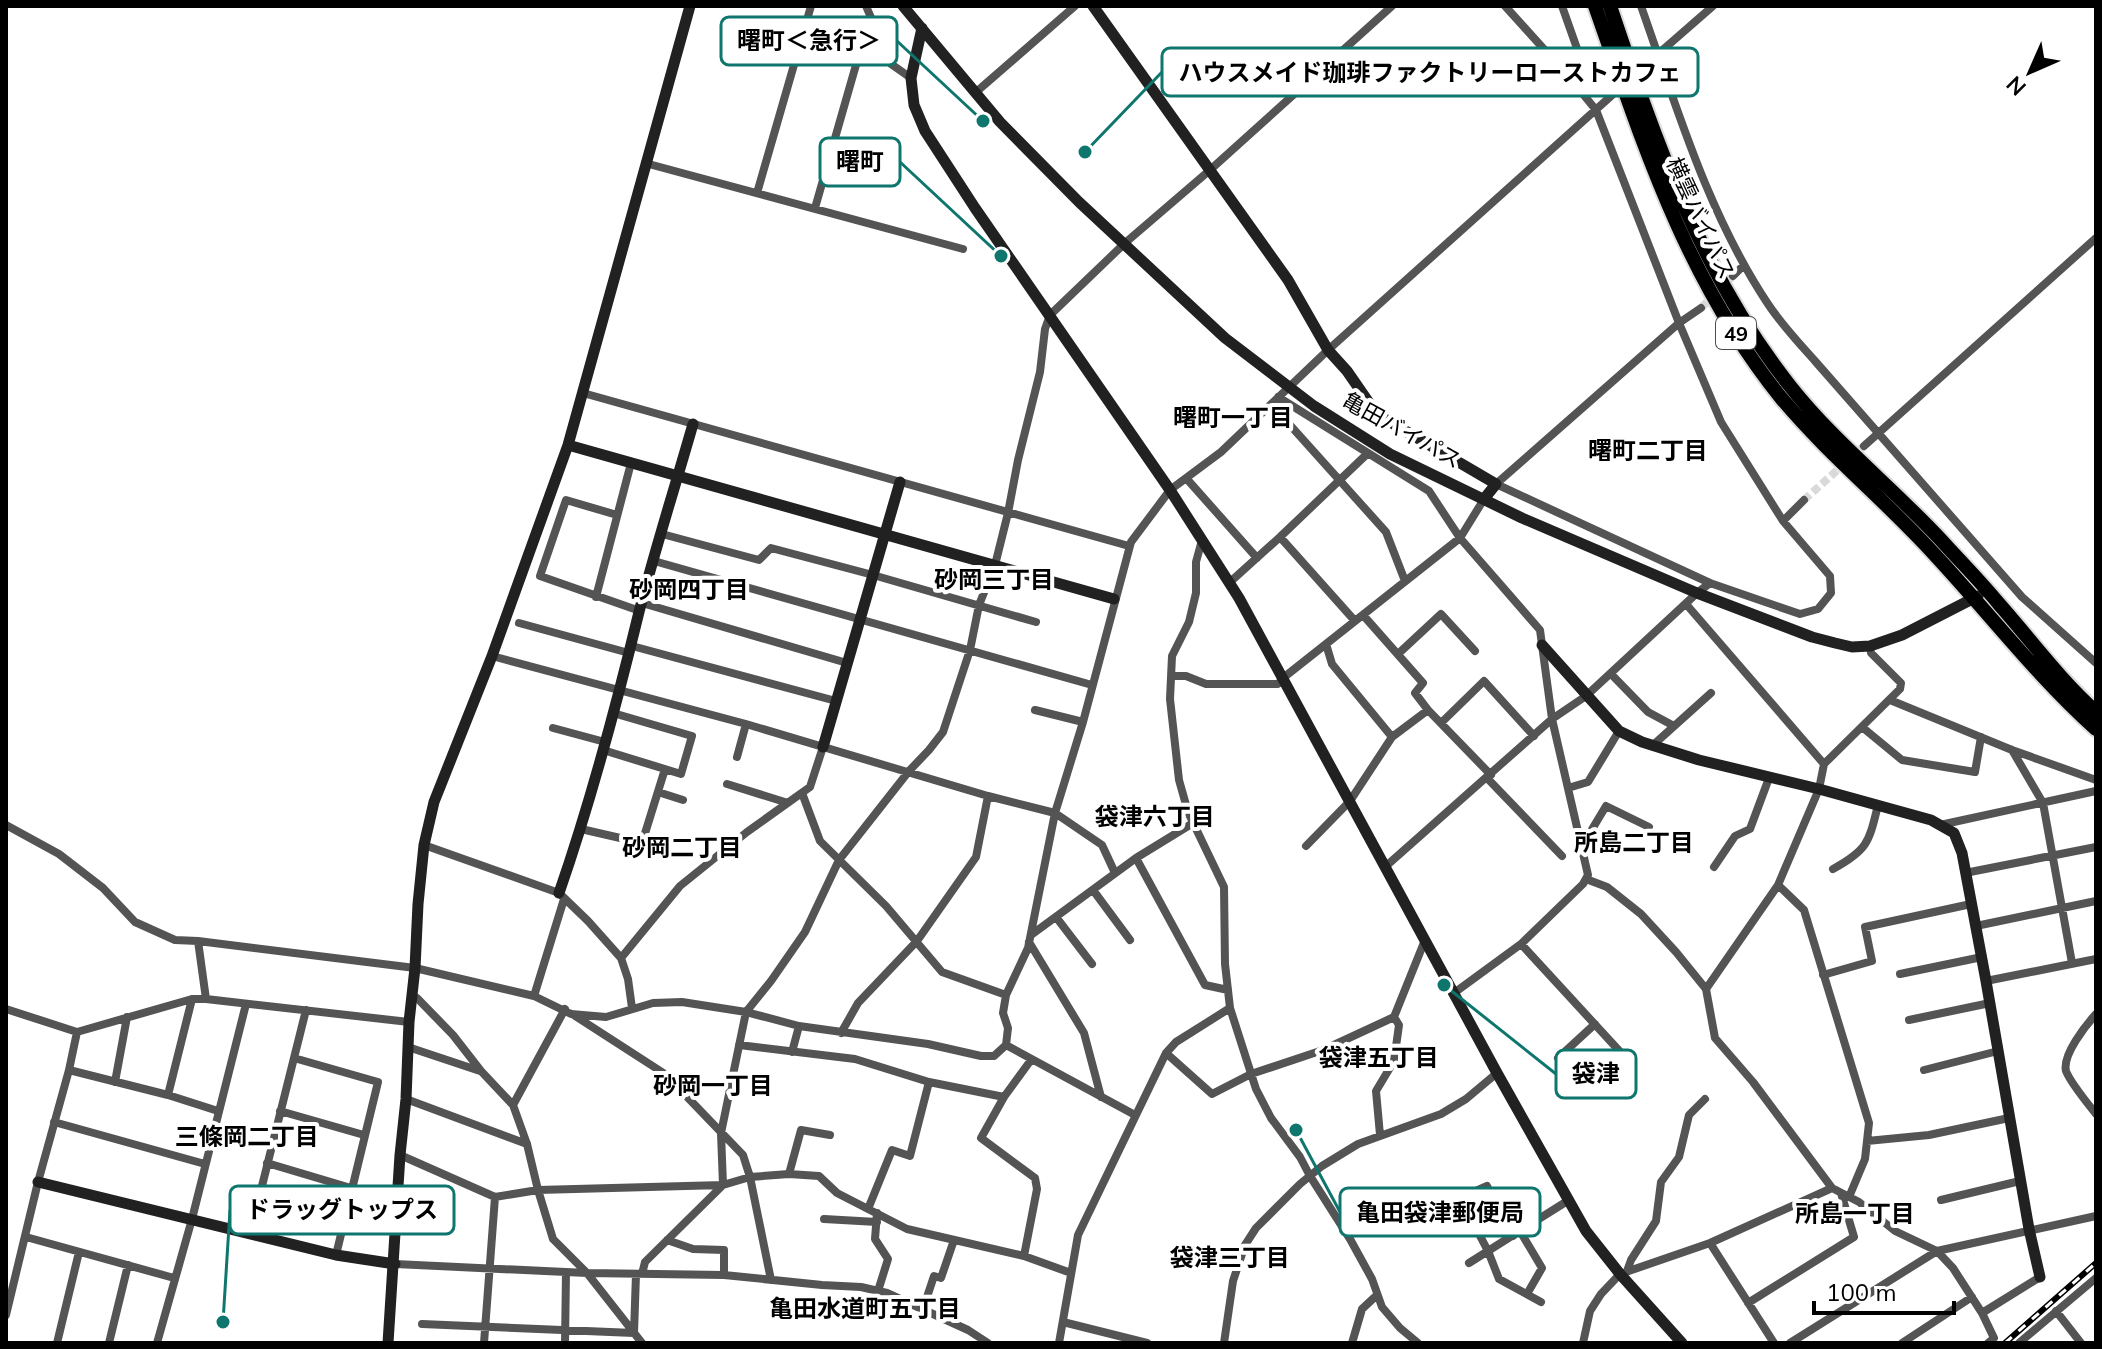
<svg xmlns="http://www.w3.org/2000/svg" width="2102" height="1349" font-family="Mulish,'Noto Sans JP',sans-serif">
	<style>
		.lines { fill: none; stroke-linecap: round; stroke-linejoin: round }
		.street-tunnel { stroke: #d9d9d9; stroke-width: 8; stroke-dasharray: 8 4; stroke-linecap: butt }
		.highway-casing { stroke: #dbdbdb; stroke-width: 18 }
		.street { stroke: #545454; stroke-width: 8 }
		.secondary { stroke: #212121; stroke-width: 11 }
		.highway { stroke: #000; stroke-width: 14 }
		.rail-casing { stroke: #000; stroke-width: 6 }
		.rail { stroke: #fff; stroke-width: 3; stroke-dasharray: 9; stroke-linecap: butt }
		.labels { text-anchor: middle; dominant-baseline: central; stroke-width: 8; stroke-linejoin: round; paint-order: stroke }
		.shield { fill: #fff; stroke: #4c4c4c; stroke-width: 2 }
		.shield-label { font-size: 20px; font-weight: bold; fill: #000 }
		.street-label { font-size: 22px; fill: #000; stroke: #fff }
		.neighbourhood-label { font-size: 24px; font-weight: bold; fill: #000; stroke: #fff }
		.leader { fill: none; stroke: #0f766e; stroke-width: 3 }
		.callout-dot { fill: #0f766e; stroke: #fff; stroke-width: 3 }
		.callout { fill: #fff; stroke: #0f766e; stroke-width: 3 }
		.callout-label { font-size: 24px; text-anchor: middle; font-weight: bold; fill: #000 }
	</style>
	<rect width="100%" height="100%" fill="#fff"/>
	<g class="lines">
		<path class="street-tunnel" d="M1633 77 1650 61
			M1701 308 1733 276
			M1804 500 1864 446"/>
		<g class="highway-casing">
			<path id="highway" d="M1595 6C1644 146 1687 282 1782 399 1829 455 1886 501 1935 555 1989 613 2037 676 2096 729
				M1610 6C1655 140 1701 274 1790 386 1835 443 1893 488 1942 541 1961 562 1981 582 1999 604 2031 640 2060 680 2096 712"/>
		</g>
		<path class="street" d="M866 6 891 64 911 78
			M1505 6 1569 77 1596 110 1679 323 1721 422 1783 521 1830 576 1831 593 1818 609 1800 614 1710 583 1496 484 1679 323 1701 308
			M1562 6 1580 57 1569 77
			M1641 6C1677 108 1708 214 1768 304 1782 325 1799 343 1815 361L2022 597 2096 663
			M1650 61 1713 6
			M975 93 1075 6
			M645 163 963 249
			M757 193 811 6
			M815 208 870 16
			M1733 276 1744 265
			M583 393 1129 546
			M1278 397 1429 491 1460 538 1540 630 1552 719 1588 875 1583 884 1521 944 1454 993
			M1271 404 1386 532 1405 581
			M1864 446 2096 238
			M1186 478 1257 558
			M617 515 566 500 540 576 640 611
			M1783 521 1804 500
			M662 534 759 560 771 548 873 575 1036 622
			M1280 537 1355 621
			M1202 540 1196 562V593L1189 622 1172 656 1170 699 1179 780 1188 812 1224 887 1225 964 1230 1008 1256 1089 1271 1118 1300 1157 1310 1176 1350 1239 1372 1279 1382 1307 1400 1328 1418 1343
			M654 561 1092 685
			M1229 583 1280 537 1367 454
			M596 597 631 463
			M642 603 847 663
			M1686 604 1824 764
			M1363 615 1423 683 1415 693 1428 710 1491 775
			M519 623 629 653
			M1326 644 1332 664 1392 737
			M632 646 836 701
			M1398 654 1441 614 1475 651
			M492 656 746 724 988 796 1055 813 1102 845 1115 873
			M1611 674 1648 712 1674 726
			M1171 676H1186L1206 684H1278L1283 678 1460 538 1484 499
			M1890 700 2012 750 2096 780
			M1035 710 1083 722
			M1441 723 1484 681 1534 736
			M1862 727 1902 760 1975 772 1981 737
			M553 728 605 742
			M1652 746 1711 693
			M603 750 681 774 692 736 613 713
			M2012 750 2043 803 2072 963
			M737 757 746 724
			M1487 778 1562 856
			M727 784 788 803
			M1568 788 1588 782 1619 731
			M658 792 683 800
			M802 793 820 841 886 906 942 972 1006 995
			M6 825 59 854 103 888 135 922 175 940 198 941 415 968 534 996 571 1014 606 1017 653 1003 682 1002 746 1012 799 1026 928 1044 981 1056H994L1006 1045 1008 1028 1003 1013 1006 995 1028 948 1055 813 1083 722 1131 542 1170 490 1221 452 1328 350 1620 88
			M1940 825 2096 791
			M581 829 642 843 665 769
			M424 845 559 893 588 921 621 958 628 979 632 1008
			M1306 846 1350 801 1392 737 1428 710
			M1582 846 1606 806 1649 827
			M1136 858 1205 985 1228 990
			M1385 867 1552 719 1586 696 1697 593 1710 583
			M1714 867 1735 836 1750 829 1769 778
			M1833 869C1868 850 1869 842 1878 805
			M1965 873 2096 847
			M1586 879 1607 887 1641 914 1676 952 1706 989 1715 1038 1753 1082 1832 1188 1859 1202 1895 1231 1937 1251 1953 1268 1982 1313 2040 1277
			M1778 885 1804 910 1869 1123 1865 1159 1849 1197
			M1093 890 1130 940
			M1056 917 1092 964
			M1976 926 2096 901
			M1031 935 1136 858 1193 823
			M198 941 206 999
			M1029 942 1084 1033 1101 1097
			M1521 944 1624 1056
			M621 958 680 886 747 832 810 787 823 747
			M1900 974 1982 957
			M1823 975 1872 961 1865 927 1971 904
			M1986 981 2096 959
			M1706 989 1778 885 1819 789 1824 764 1900 689 1901 683 1871 653 1870 646
			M412 996 417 998 453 1035 481 1071 513 1105
			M534 996 564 899
			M6 1009 77 1032 192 999H206L409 1022
			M565 1009 513 1105 527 1144 538 1190 553 1239 587 1273 642 1343
			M572 1014 665 1074 743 1155 750 1177 771 1280
			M2096 1014C2086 1025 2062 1055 2066 1071 2070 1082 2088 1104 2096 1114
			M1909 1020 1990 1003
			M841 1033 858 1003 917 941 976 857 988 796
			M739 1045 855 1059 929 1082 1004 1097
			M1006 1045 1135 1115
			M408 1047 480 1071
			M792 1052 799 1026
			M1166 1053 1212 1094 1251 1074 1323 1050 1394 1017
			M294 1058 378 1082 336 1255
			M1558 1058 1595 1024
			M69 1070 168 1095 218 1111
			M1924 1070 1998 1051
			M115 1082 127 1017
			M168 1095 192 999
			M406 1099 527 1144
			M280 1111 364 1135
			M54 1122 205 1164
			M1380 1135 1376 1091 1394 1061 1399 1025 1394 1017 1425 940
			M1867 1141 1929 1135 2009 1118
			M400 1155 495 1197 538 1190 723 1185 750 1177 789 1174 819 1176 837 1193 907 1229 1024 1256 1071 1273
			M267 1163 351 1188
			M789 1174 801 1130 830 1135
			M1941 1200 2020 1181
			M868 1209 892 1150 910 1156 929 1082
			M877 1213 875 1239 888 1259 878 1291
			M824 1219 877 1222
			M1520 1231 1542 1268 1527 1294
			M250 1234 306 1010
			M1513 1236 1487 1186 1460 1198 1488 1251 1499 1279 1541 1302
			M26 1237 174 1278
			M667 1240 693 1249 724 1250V1275
			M1710 1243 1774 1343
			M1024 1256 1037 1189 1035 1178 981 1138 1004 1097 1031 1060
			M1469 1263 1569 1200
			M395 1264 587 1273 724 1275 822 1285 861 1287 887 1293 968 1330 988 1343
			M1627 1271 1631 1260 1656 1221 1661 1182 1679 1157 1689 1115 1705 1099
			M642 1274 645 1262 723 1185 721 1133 746 1012 771 981 805 932 839 860 909 771 929 750 943 732 970 650 979 605 995 565 1008 513 1018 460 1040 372 1045 329 1050 315 1125 243 1210 170 1392 6
			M1748 1303 1854 1237 1841 1193
			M923 1309 934 1276 941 1278 954 1240
			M2056 1311 2081 1343
			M1982 1313 1994 1338 1988 1343
			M6 1315 38 1182 69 1070 77 1032
			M1063 1322 1147 1343
			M422 1324 634 1333 636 1274
			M57 1343 79 1252
			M109 1343 128 1265
			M157 1343 192 1219 246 1004
			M484 1343 495 1197
			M565 1343 566 1272
			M1059 1343 1078 1235 1166 1053 1176 1042 1230 1008
			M1224 1343 1233 1281 1245 1245 1256 1228 1300 1184 1322 1166 1358 1144 1441 1114 1466 1099 1497 1073
			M1352 1343 1362 1309 1377 1295
			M1583 1343 1590 1311 1601 1294 1620 1274 1710 1243 1832 1188
			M1790 1343 1937 1251 2096 1216
			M1902 1343 1972 1297
			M2019 1343 2096 1278"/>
		<path class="secondary" d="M903 6 1000 122 1079 202 1225 338 1314 406 1390 454 1522 518 1697 593 1812 637 1835 643 1852 647 1870 646 1902 635 1978 596
			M1093 6 1288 280 1328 350 1347 371 1374 410 1385 419 1496 484 1484 499
			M922 28 911 78 914 105 925 131 975 208 1170 490 1239 598 1497 1073 1586 1231 1620 1274 1682 1343
			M568 445 1114 599
			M1542 645 1619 731 1642 742 1699 760 1819 789 1931 820 1954 833 1962 853 1986 981 2029 1229 2040 1277
			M823 747 900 482
			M559 893C591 801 616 707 639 612 655 549 675 487 693 424
			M38 1182 336 1255 395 1264
			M388 1343 400 1155 406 1099 409 1022 415 968 418 904 424 845 434 802 492 656 568 445 690 6"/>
		<use href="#highway" class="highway"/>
		<g class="rail-casing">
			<path id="rail" d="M2005 1343 2096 1263"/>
		</g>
		<use href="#rail" class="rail"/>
	</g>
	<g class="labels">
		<rect class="shield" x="1716" y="317" width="40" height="32" rx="6"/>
		<g class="shield-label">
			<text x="1736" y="333">49</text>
		</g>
		<g class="street-label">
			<text transform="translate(1701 218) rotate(65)">横雲バイパス</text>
			<text transform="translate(1402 430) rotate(29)">亀田バイパス</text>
		</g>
		<g class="neighbourhood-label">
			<text x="1233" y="417">曙町一丁目</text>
			<text x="1648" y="450">曙町二丁目</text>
			<text x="994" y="579">砂岡三丁目</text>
			<text x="689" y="589">砂岡四丁目</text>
			<text x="1155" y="816">袋津六丁目</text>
			<text x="1634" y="842">所島二丁目</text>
			<text x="682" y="847">砂岡二丁目</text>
			<text x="1379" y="1057">袋津五丁目</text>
			<text x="713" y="1085">砂岡一丁目</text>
			<text x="247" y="1136">三條岡二丁目</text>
			<text x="1855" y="1213">所島一丁目</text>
			<text x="1230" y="1257">袋津三丁目</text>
			<text x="865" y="1308">亀田水道町五丁目</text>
		</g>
	</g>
	<path class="leader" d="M983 121L897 41M1085 152L1162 72M1001 256L900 162M1444 985L1556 1074M223 1322L230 1210M1296 1130L1340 1212"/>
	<g class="callout-dot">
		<circle cx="983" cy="121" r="8"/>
		<circle cx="1085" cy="152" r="8"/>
		<circle cx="1001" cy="256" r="8"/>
		<circle cx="1444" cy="985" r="8"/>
		<circle cx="223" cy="1322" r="8"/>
		<circle cx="1296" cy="1130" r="8"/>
	</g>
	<g class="callout">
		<rect x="721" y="17" width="176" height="48" rx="8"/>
		<rect x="1162" y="48" width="536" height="48" rx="8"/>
		<rect x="820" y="138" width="80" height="48" rx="8"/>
		<rect x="1556" y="1050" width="80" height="48" rx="8"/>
		<rect x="230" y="1186" width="224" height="48" rx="8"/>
		<rect x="1340" y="1188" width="200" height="48" rx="8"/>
	</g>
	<g class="callout-label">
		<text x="809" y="49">曙町＜急行＞</text>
		<text x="1430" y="81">ハウスメイド珈琲ファクトリーローストカフェ</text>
		<text x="860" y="170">曙町</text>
		<text x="1596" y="1082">袋津</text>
		<text x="342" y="1218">ドラッグトップス</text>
		<text x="1440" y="1221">亀田袋津郵便局</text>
	</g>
	<rect width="2102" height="1349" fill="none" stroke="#000000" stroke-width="16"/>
	<g transform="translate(2030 72) rotate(225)" stroke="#ffffff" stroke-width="6" paint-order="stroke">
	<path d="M0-6L14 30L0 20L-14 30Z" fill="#000000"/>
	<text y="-12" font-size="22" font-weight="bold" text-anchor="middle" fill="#000000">N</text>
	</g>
	<path d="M1814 1301v12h140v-12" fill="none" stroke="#000000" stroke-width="4"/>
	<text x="1826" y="1301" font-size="24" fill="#000000" stroke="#ffffff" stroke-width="6" paint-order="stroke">100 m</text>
</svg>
